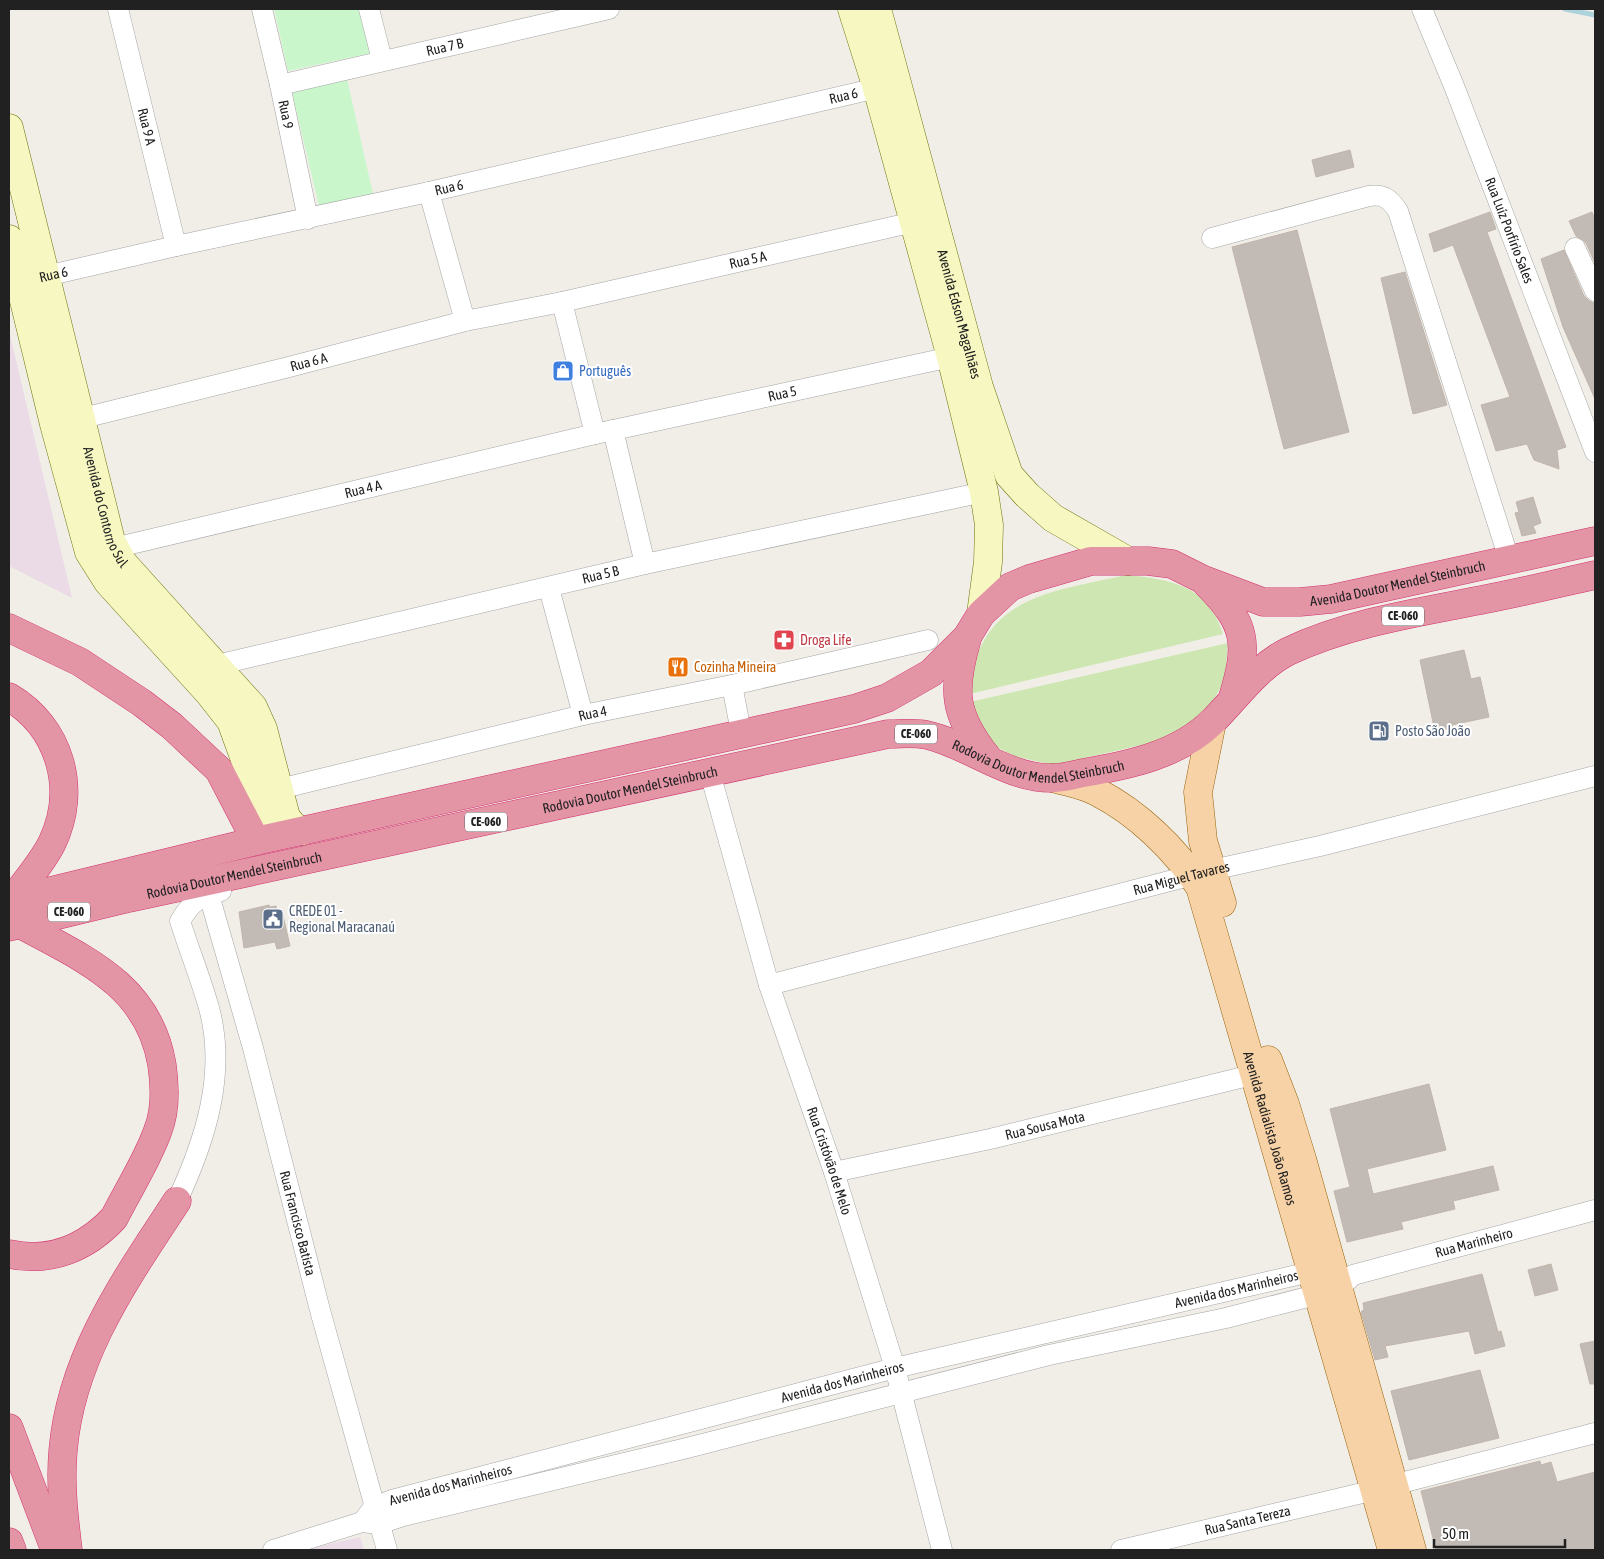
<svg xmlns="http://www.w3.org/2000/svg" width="1604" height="1559" font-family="'Asap Condensed',sans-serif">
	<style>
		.industrial { fill: #eadbe7 }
		.grass { fill: #cee7b2 }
		.park { fill: #c9f7cb }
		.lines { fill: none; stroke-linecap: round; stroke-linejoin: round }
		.stream { stroke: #acd2dc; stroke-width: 5 }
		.building { fill: #c1bab5; stroke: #c2b5ab }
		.street-casing { stroke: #a5a5a5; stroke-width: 21 }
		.secondary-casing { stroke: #6d750b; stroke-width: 29 }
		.primary-casing { stroke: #966308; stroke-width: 29 }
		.highway-casing { stroke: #d2326e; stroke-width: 29 }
		.street { stroke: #fff; stroke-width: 20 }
		.secondary { stroke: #f6f7c1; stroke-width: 28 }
		.primary { stroke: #f7d2a7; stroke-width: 28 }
		.highway { stroke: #e395a6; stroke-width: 28 }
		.labels { text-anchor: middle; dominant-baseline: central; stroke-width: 4; stroke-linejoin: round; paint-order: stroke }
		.shield { fill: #fff; stroke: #646464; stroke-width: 1 }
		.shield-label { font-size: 12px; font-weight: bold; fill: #212121 }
		.street-label { font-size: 14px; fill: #212121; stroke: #fff }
		.shop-label { font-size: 14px; fill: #366cbe; stroke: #fff; text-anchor: start }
		.health-label { font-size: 14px; fill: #be3a42; stroke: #fff; text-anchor: start }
		.food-label { font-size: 14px; fill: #c56008; stroke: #fff; text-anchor: start }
		.service-label { font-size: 14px; fill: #4e5e75; stroke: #fff; text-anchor: start }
	</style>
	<rect width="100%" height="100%" fill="#f1eee8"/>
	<path class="industrial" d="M9 330 72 598 9 566Z
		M360 1537 364 1550H303Z"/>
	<path class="grass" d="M1126 575C1171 579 1209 586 1223 634L970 694C971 684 971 673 974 664 996 592 1064 590 1126 575Z
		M1228 643 1225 680 1214 699 1192 722 1172 738 1076 760 1053 765 1014 756 993 745 982 731 970 702Z"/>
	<path class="park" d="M274 9H361L371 53 288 71Z
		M347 79 373 194 319 206 292 92Z"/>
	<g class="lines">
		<path class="stream" d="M1565 9 1595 15"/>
	</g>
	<path class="building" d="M1350 150 1354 167 1316 177 1312 160Z
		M1490 212 1496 229 1487 232 1566 447 1557 450 1559 469 1534 460 1527 444 1496 451 1481 405 1510 397 1453 245 1434 252 1429 234Z
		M1592 212 1595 219V263L1586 243 1576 236 1569 221Z
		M1297 230 1349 432 1284 449 1232 247Z
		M1564 250 1584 296 1589 301 1595 303V399L1563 327 1541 259Z
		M1405 272 1447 405 1413 414 1381 278Z
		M1533 497 1541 523 1533 526 1536 533 1522 536 1515 513 1519 512 1516 502Z
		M1464 650 1471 679 1480 677 1489 717 1452 725 1453 728 1435 732 1420 660Z
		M269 905 270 907 276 906 277 912 282 911 290 946 277 949 275 942 244 948 239 912Z
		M1429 1084 1446 1150 1367 1169 1373 1194 1493 1166 1499 1190 1453 1201 1455 1209 1401 1222 1403 1229 1347 1242 1334 1191 1350 1187 1330 1109Z
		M1551 1264 1558 1290 1535 1296 1528 1270Z
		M1482 1274 1498 1332 1501 1331 1505 1346 1475 1354 1469 1331 1385 1346 1388 1357 1375 1360 1361 1312 1364 1309 1363 1303Z
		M1595 1341V1384H1590L1580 1344Z
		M1480 1370 1499 1438 1409 1460 1391 1391Z
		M1540 1461 1541 1465 1551 1462 1557 1482 1595 1472V1550H1436L1421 1491Z"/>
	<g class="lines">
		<g class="street-casing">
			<g id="street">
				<path id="s1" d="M118 9 176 246"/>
				<path id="s2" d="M262 9 280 85 308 219"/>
				<path d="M369 9 382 60"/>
				<path id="s3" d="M1422 9 1454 86 1595 452"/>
				<path id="s4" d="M280 85 609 9"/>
				<path d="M429 192 465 321"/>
				<path d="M1212 238 1369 196C1384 194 1390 199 1398 211L1509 559"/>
				<path d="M1575 248 1595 291"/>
				<path id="s5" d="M33 279 176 246 429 192 877 88"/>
				<path d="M562 302 595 434"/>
				<path id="s6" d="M67 422 289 367 465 321 562 302 927 219"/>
				<path d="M613 430 645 564"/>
				<path id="s7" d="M114 548 595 434 951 357"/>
				<path d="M549 588 583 715"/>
				<path id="s8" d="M217 665 645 564 984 492"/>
				<path d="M732 685 741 732"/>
				<path id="s9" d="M710 773 769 985 834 1172 895 1368 942 1550"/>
				<path id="s10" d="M267 792 583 715 732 685 928 640"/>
				<path id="s11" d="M209 895 253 1048 321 1314 387 1550"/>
				<path id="s12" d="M769 985 1212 870 1320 846 1595 776"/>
				<path id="s13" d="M834 1172 990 1139 1256 1074"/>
				<path d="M177 1201C205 1141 227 1074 209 1008 201 979 189 950 180 921 193 900 198 898 221 891"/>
				<path d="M1393 1485 1595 1433"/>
				<path id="s14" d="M362 1522 374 1507 392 1500 895 1368 1323 1269"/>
				<path id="s15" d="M273 1550 362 1522 379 1524 403 1516 687 1448 1049 1355 1226 1318 1339 1289 1353 1275 1595 1210"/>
				<path id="s16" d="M1121 1550 1375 1490"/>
			</g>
		</g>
		<g class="secondary-casing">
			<g id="secondary">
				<path d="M852 9 877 88 951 357 984 492 989 525 988 562 981 614"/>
				<path id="s17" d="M877 9 979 387 1009 475 1027 495 1053 518 1128 561"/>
				<path id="s18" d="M9 128 111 541 123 563 253 707 263 729 286 817 293 826 302 831"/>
				<path d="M9 239 54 424 89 552 108 582 209 693 231 721 268 823"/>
			</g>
		</g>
		<g class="primary-casing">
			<g id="primary">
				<path d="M1212 722 1198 792 1203 841 1222 903"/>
				<path id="s19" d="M1053 778C1067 782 1084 785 1097 792 1138 813 1175 849 1200 887L1392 1550"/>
				<path d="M1268 1060 1285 1104 1302 1159 1412 1550"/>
			</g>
		</g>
		<g class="highway-casing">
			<g id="highway">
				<path d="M1207 584C1247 624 1249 644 1233 697"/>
				<path d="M9 628 80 662 142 703 172 726 219 770 256 841"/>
				<path d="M967 639C952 690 953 714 987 757"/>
				<path d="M9 697C60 727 78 789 52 843 42 863 25 882 12 900"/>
				<path id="s20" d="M9 901 256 841 854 709 887 698 931 673 967 637 981 614 1010 587 1029 579 1091 561H1148L1172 564 1202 579 1263 602H1300L1331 599 1595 541"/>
				<path id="s21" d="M9 927 129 898 888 734C900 734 915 732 927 735 970 745 1008 779 1053 778 1063 778 1073 775 1083 773 1129 765 1179 755 1213 721 1237 697 1258 666 1289 651 1351 622 1421 612 1486 599 1523 592 1559 583 1595 575"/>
				<path d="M9 1254C50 1263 86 1248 114 1218 128 1190 148 1159 158 1130 166 1110 165 1086 162 1065 149 985 84 959 20 924"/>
				<path d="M9 1428 55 1550"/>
				<path d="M9 1542 12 1550"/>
				<path d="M68 1550C64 1517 60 1485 63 1451 71 1355 126 1279 177 1201"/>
			</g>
		</g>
		<use href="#street" class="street"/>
		<use href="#secondary" class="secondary"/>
		<use href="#primary" class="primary"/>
		<use href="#highway" class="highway"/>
	</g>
	<defs>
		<g id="shop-square" transform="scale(1.125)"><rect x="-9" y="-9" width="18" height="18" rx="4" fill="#3f7fe0" stroke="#fff"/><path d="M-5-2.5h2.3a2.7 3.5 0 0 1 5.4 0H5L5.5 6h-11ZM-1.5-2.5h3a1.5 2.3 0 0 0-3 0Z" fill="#fff"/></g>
		<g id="pharmacy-square" transform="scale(1.125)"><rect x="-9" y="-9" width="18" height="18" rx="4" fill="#e0444e" stroke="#fff"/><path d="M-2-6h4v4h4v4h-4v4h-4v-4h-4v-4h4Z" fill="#fff"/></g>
		<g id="restaurant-square" transform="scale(1.125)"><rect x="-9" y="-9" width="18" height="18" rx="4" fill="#e8710a" stroke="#fff"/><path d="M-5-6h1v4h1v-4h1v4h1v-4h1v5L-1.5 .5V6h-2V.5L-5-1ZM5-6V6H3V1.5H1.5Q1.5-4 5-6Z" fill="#fff"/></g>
		<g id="fuel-square" transform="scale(1.125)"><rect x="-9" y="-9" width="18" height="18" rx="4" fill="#5c6f8a" stroke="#fff"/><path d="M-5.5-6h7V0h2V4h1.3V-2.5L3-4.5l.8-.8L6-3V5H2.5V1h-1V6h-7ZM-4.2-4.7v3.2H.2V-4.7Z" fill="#fff"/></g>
		<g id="civic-square" transform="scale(1.125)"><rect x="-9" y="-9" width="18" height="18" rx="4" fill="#5c6f8a" stroke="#fff"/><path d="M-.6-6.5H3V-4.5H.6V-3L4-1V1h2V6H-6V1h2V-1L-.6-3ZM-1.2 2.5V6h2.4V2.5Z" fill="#fff"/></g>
	</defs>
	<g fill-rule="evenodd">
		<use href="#shop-square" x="563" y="371"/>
		<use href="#pharmacy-square" x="784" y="640"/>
		<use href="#restaurant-square" x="678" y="667"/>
		<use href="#fuel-square" x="1379" y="731"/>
		<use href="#civic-square" x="273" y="919"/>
	</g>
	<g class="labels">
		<g class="shield">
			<rect x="1382" y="606.5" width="42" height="19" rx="4"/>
			<rect x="895" y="724.5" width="42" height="19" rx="4"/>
			<rect x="465" y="812.5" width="42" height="19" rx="4"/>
			<rect x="48" y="902.5" width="42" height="19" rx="4"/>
		</g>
		<g class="shield-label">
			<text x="1403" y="616">CE-060</text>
			<text x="916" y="734">CE-060</text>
			<text x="486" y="822">CE-060</text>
			<text x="69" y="912">CE-060</text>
		</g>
		<g class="street-label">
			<text stroke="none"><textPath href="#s4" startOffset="169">Rua 7 B</textPath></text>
			<text stroke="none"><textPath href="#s5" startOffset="831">Rua 6</textPath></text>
			<text stroke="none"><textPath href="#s2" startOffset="108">Rua 9</textPath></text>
			<text stroke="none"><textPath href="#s1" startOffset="121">Rua 9 A</textPath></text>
			<text stroke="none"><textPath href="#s5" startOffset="426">Rua 6</textPath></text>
			<text stroke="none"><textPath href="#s3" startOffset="238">Rua Luíz Porfírio Sales</textPath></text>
			<text stroke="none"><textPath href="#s6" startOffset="700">Rua 5 A</textPath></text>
			<text stroke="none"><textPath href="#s5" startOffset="21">Rua 6</textPath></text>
			<text stroke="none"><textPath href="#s17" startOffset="316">Avenida Edson Magalhães</textPath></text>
			<text stroke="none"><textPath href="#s6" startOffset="249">Rua 6 A</textPath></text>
			<text stroke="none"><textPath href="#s7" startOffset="686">Rua 5</textPath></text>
			<text stroke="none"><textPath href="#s7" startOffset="256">Rua 4 A</textPath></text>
			<text stroke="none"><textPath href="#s18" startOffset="391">Avenida do Contorno Sul</textPath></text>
			<text stroke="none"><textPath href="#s8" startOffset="394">Rua 5 B</textPath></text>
			<text stroke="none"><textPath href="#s20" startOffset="1471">Avenida Doutor Mendel Steinbruch</textPath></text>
			<text stroke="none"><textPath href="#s10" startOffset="335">Rua 4</textPath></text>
			<text stroke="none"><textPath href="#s21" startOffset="1056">Rodovia Doutor Mendel Steinbruch</textPath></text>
			<text stroke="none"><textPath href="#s21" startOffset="636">Rodovia Doutor Mendel Steinbruch</textPath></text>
			<text stroke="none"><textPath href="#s21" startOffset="231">Rodovia Doutor Mendel Steinbruch</textPath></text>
			<text stroke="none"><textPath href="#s12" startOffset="426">Rua Miguel Tavares</textPath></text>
			<text stroke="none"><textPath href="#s13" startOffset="216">Rua Sousa Mota</textPath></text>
			<text stroke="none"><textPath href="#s19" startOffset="439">Avenida Radialista João Ramos</textPath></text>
			<text stroke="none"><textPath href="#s9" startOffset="406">Rua Cristóvão de Melo</textPath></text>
			<text stroke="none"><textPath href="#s11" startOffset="340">Rua Francisco Batista</textPath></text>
			<text stroke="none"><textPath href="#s15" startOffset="1244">Rua Marinheiro</textPath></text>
			<text stroke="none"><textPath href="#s14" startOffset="909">Avenida dos Marinheiros</textPath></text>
			<text stroke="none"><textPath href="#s14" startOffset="504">Avenida dos Marinheiros</textPath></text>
			<text stroke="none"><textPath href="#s14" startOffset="99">Avenida dos Marinheiros</textPath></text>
			<text stroke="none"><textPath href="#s16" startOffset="130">Rua Santa Tereza</textPath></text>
		</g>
		<g class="shop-label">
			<text x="579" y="371">Português</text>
		</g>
		<g class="health-label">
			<text x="800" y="640">Droga Life</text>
		</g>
		<g class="food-label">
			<text x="694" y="667">Cozinha Mineira</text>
		</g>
		<g class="service-label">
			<text x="1395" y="731">Posto São João</text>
			<text x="289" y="911">CREDE 01 -<tspan x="289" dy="16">Regional Maracanaú</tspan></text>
		</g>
	</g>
	<rect width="1604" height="1559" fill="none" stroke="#212121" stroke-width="20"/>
	<path d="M1434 1539v8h131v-8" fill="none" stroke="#212121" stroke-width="2.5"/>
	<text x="1442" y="1539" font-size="15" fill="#212121" stroke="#ffffff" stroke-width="4" paint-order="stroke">50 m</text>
</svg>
